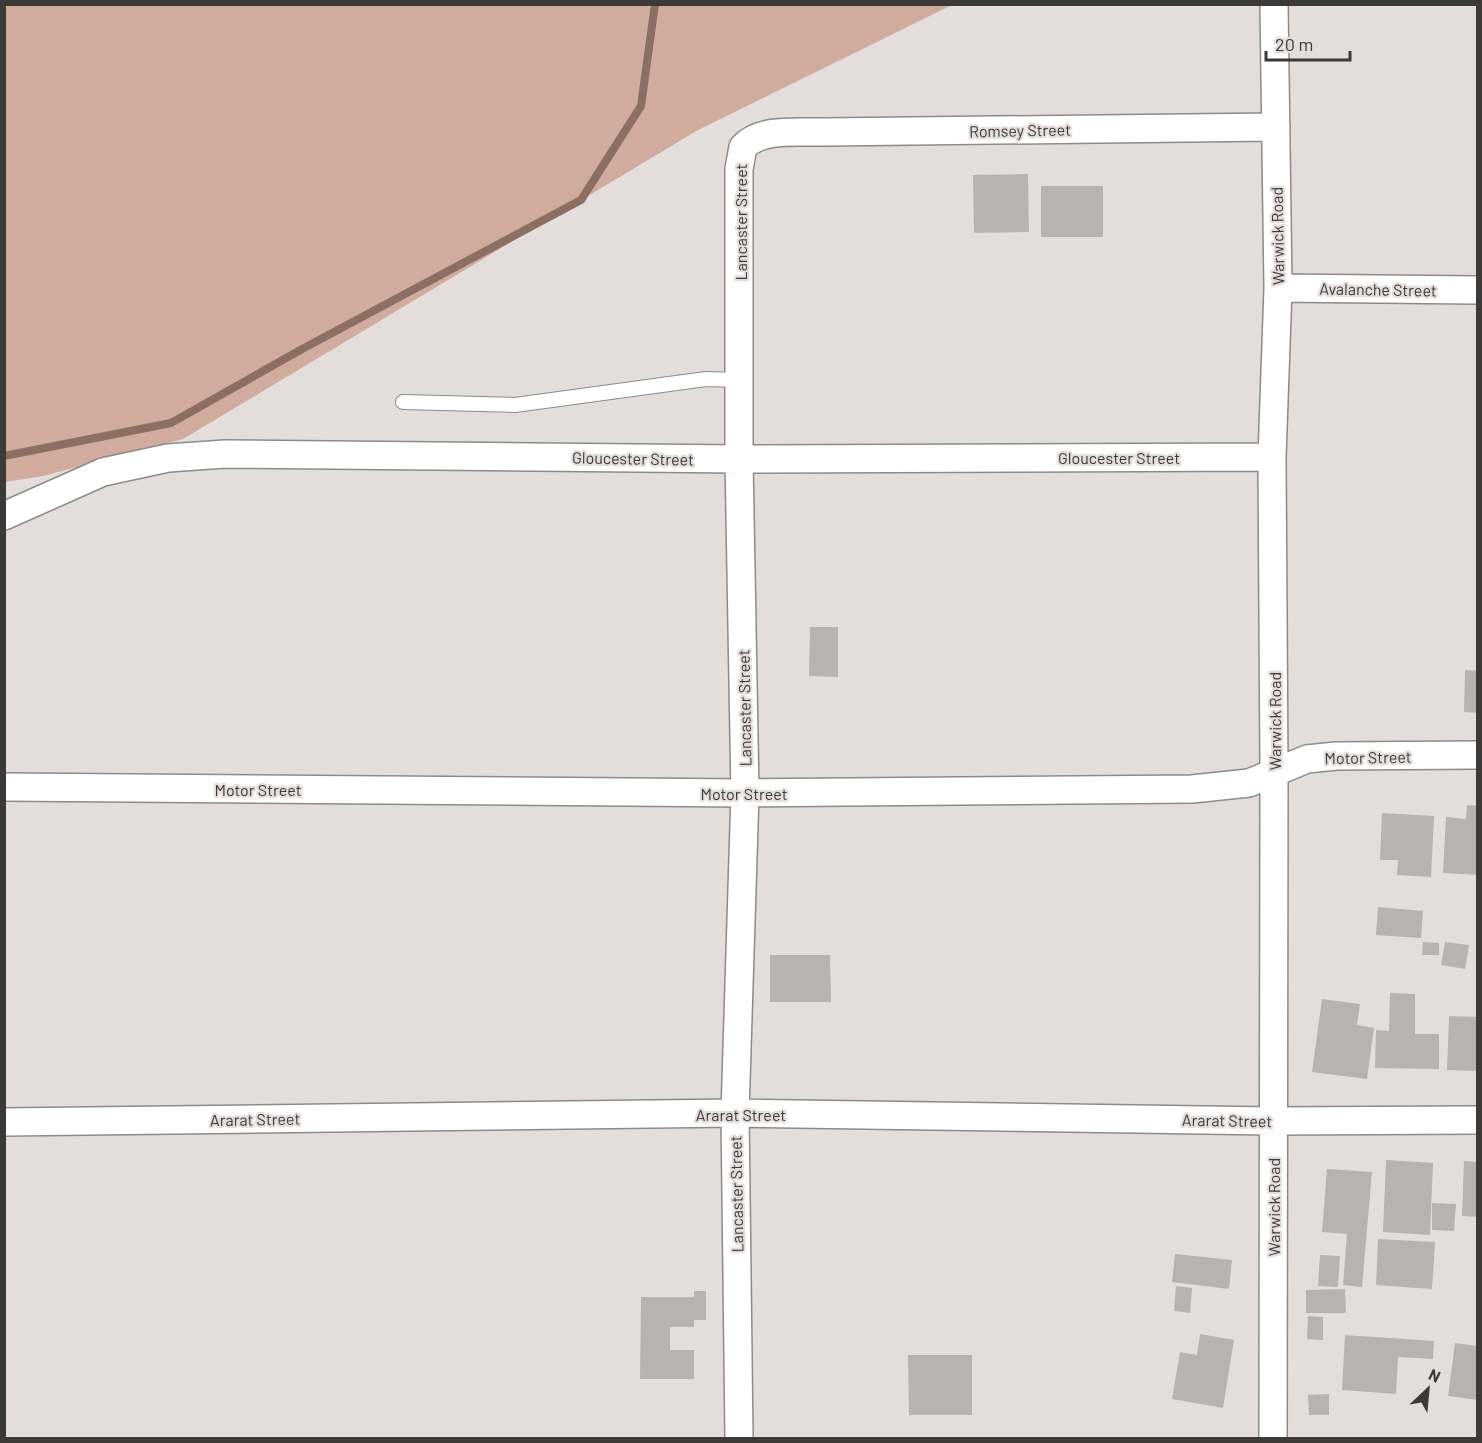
<svg xmlns="http://www.w3.org/2000/svg" width="1482" height="1443" font-family="Barlow,sans-serif">
	<style>
		.green { fill: #d0ab9e }
		.lines { fill: none; stroke-linecap: round; stroke-linejoin: round }
		.stream { stroke: #8c6e63; stroke-width: 8 }
		.building { fill: #b8b3b1 }
		.service-casing { stroke: #8f8a88; stroke-width: 16 }
		.minor-casing { stroke: #8f8a88; stroke-width: 30 }
		.service { stroke: #fff; stroke-width: 14 }
		.minor { stroke: #fff; stroke-width: 27 }
		.labels { text-anchor: middle; dominant-baseline: central; stroke-width: 4.5; stroke-linejoin: round; paint-order: stroke }
		.street-label { font-size: 16px; fill: #3c3939; stroke: #e3dedc }
	</style>
	<rect width="100%" height="100%" fill="#e3dedc"/>
	<path class="green" d="M5 5H952L698 130 183 439 43 476 5 482Z"/>
	<g class="lines">
		<path class="stream" d="M4 456 171 423 304 348 581 200 641 106 655 4"/>
	</g>
	<path class="building" d="M1028 174 1029 232 974 233 973 175Z
		M1041 186H1103V237H1041Z
		M810 627H838V677L809 676Z
		M1465 670 1478 671V713L1464 712Z
		M1467 805 1478 806V875L1443 873 1446 817 1466 819Z
		M1382 813 1434 816 1431 877 1397 875 1398 860H1380Z
		M1378 907 1423 911 1421 938 1376 935Z
		M1423 942 1439 943V955H1422Z
		M1445 942 1469 945 1465 969 1441 965Z
		M770 955H830L831 1002H770Z
		M1390 993 1415 994V1034H1439V1069L1375 1068 1376 1030 1389 1031Z
		M1322 999 1360 1004 1357 1025 1374 1028 1367 1079 1312 1072Z
		M1449 1016 1478 1017V1071L1447 1070Z
		M1386 1160 1433 1163 1430 1235 1383 1232Z
		M1464 1161 1478 1162V1217L1462 1216Z
		M1327 1169 1372 1172 1362 1287 1343 1285 1347 1234 1322 1232Z
		M1432 1203 1456 1204 1454 1231 1432 1230Z
		M1378 1239 1435 1242 1432 1289 1376 1285Z
		M1175 1254 1232 1260 1229 1289 1172 1282Z
		M1320 1255 1340 1256 1338 1287 1318 1286Z
		M1176 1286 1192 1288 1190 1313 1174 1311Z
		M1345 1289 1346 1313H1306V1290Z
		M694 1291H706V1320H694V1327H670V1350H694V1379H640L641 1297H694Z
		M1308 1316 1323 1317V1340L1307 1339Z
		M1200 1334 1234 1340 1223 1408 1172 1399 1180 1352 1197 1355Z
		M1345 1335 1434 1341 1433 1359 1398 1357 1396 1394 1342 1390Z
		M1455 1343 1478 1346V1400L1448 1396Z
		M908 1355H972V1415H909Z
		M1329 1394V1415H1309L1308 1395Z"/>
	<g class="lines">
		<g class="service-casing">
			<path id="service" d="M403 402 515 405 706 379 740 380"/>
		</g>
		<g class="minor-casing">
			<path id="minor" d="M1278 288 1478 290
				M4 516 103 472 168 458 225 454 739 459 1272 457
				M4 787 745 793 1192 789 1249 783 1307 759 1336 756 1478 755
				M4 1122 735 1113 1273 1121 1478 1120
				M739 1438 735 1113 745 793 739 459V169L743 147C762 127 800 133 826 132L1276 127
				M1273 1438 1274 772 1272 457 1278 288 1274 4"/>
		</g>
		<use href="#service" class="service"/>
		<use href="#minor" class="minor"/>
	</g>
	<g class="labels">
		<g class="street-label">
			<text transform="translate(1020 130) rotate(-1)">Romsey Street</text>
			<text transform="translate(740 222) rotate(-90)">Lancaster Street</text>
			<text transform="translate(1277 236) rotate(-91)">Warwick Road</text>
			<text transform="translate(1378 289) rotate(1)">Avalanche Street</text>
			<text x="1119" y="457">Gloucester Street</text>
			<text transform="translate(633 458) rotate(1)">Gloucester Street</text>
			<text transform="translate(744 708) rotate(-91)">Lancaster Street</text>
			<text transform="translate(1274 721) rotate(-90)">Warwick Road</text>
			<text transform="translate(1368 757) rotate(-1)">Motor Street</text>
			<text x="258" y="789">Motor Street</text>
			<text x="744" y="793">Motor Street</text>
			<text x="741" y="1114">Ararat Street</text>
			<text transform="translate(255 1119) rotate(-1)">Ararat Street</text>
			<text transform="translate(1227 1120) rotate(1)">Ararat Street</text>
			<text transform="translate(736 1194) rotate(-91)">Lancaster Street</text>
			<text transform="translate(1273 1207) rotate(-90)">Warwick Road</text>
		</g>
	</g>
	<rect width="1482" height="1443" fill="none" stroke="#3c3939" stroke-width="12"/>
	<g transform="translate(1428 1389) rotate(26)" stroke="#e3dedc" stroke-width="4.5" paint-order="stroke">
	<path d="M0-4.5L10 22L0 15L-10 22Z" fill="#3c3939"/>
	<text y="-9" font-size="16" font-weight="bold" text-anchor="middle" fill="#3c3939">N</text>
	</g>
	<path d="M1266 51v9h84v-9" fill="none" stroke="#3c3939" stroke-width="3"/>
	<text x="1275" y="51" font-size="18" fill="#3c3939" stroke="#e3dedc" stroke-width="4.5" paint-order="stroke">20 m</text>
</svg>
